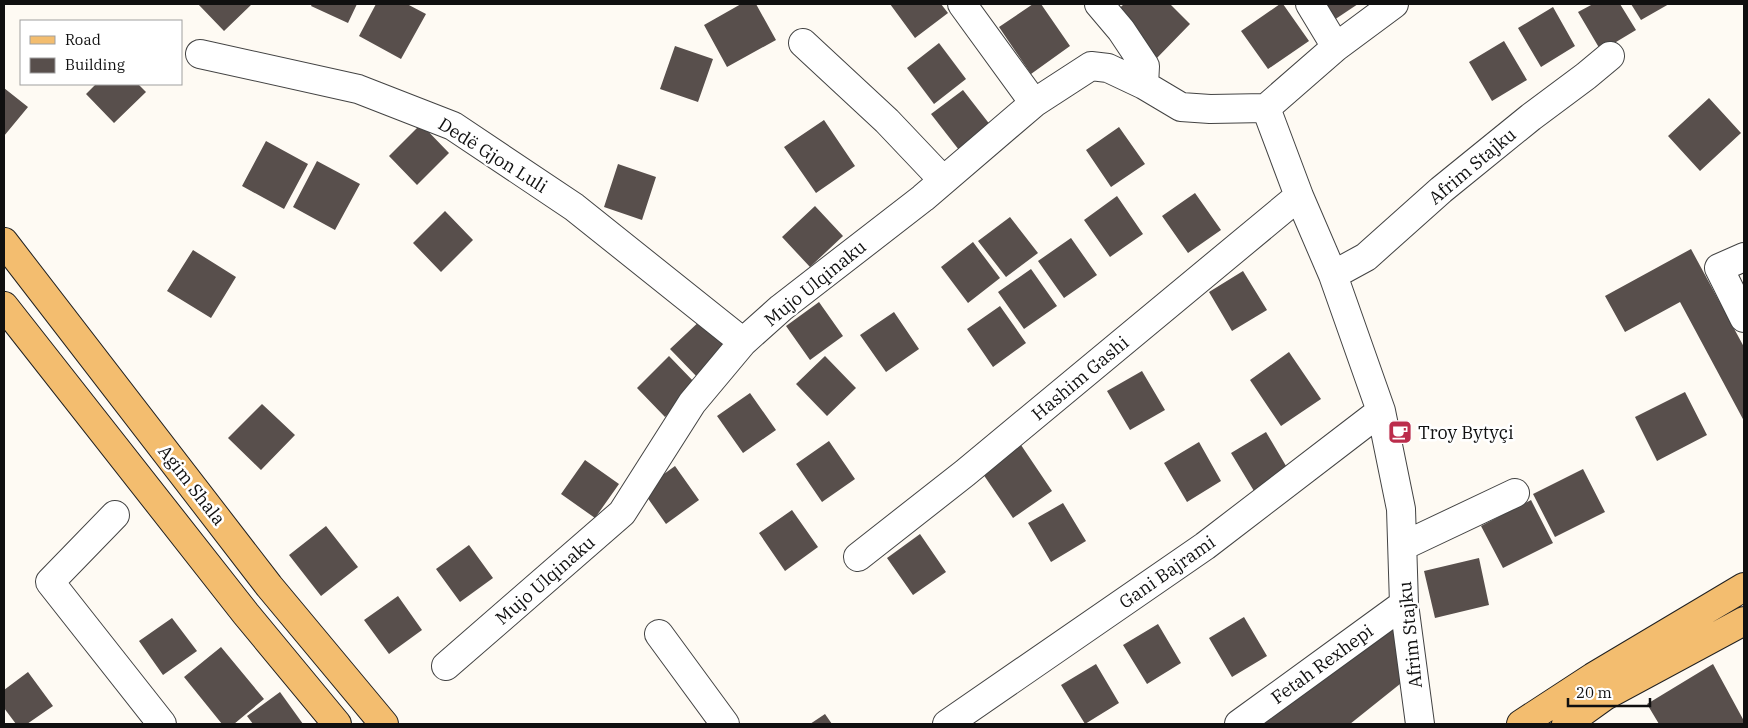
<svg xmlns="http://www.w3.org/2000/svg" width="1748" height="728" font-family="'IBM Plex Serif',serif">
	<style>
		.building { fill: #584f4c }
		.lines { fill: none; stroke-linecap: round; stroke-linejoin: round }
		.minor-casing { stroke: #434343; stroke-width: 30 }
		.major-casing { stroke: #212121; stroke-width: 30 }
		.minor { stroke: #fff; stroke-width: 28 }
		.major { stroke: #f3bd6f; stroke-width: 28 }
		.labels { text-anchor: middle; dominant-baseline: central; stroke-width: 5; stroke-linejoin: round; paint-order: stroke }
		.street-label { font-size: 18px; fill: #101010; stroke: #fff }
		.poi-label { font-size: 18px; fill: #101010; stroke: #fff; text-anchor: start }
	</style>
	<rect width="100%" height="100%" fill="#fefaf3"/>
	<path class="building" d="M198 4H252L224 31Z
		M312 4H357L348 23 311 6Z
		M376 4H407L426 14 401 59 359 36Z
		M741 4H756L776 40 727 67 704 25Z
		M890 4H941L948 13 915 38Z
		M1033 4H1041L1070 46 1031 74 999 27Z
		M1124 4H1170L1190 24 1155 60 1111 16Z
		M1280 4H1283L1309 41 1268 69 1241 31Z
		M1323 4H1358L1334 20Z
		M1593 4H1620L1636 30 1601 51 1578 12Z
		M1631 4H1669L1641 20Z
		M1553 7 1575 46 1541 67 1518 28Z
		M1504 41 1527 80 1492 101 1469 62Z
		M939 43 966 79 934 104 907 68Z
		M675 46 713 59 698 102 660 89Z
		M96 84H138L146 92 114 123 86 94Z
		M4 88 28 107 4 136Z
		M963 90 991 126 959 150 931 114Z
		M1709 98 1741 133 1700 171 1668 136Z
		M824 120 855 166 816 193 784 147Z
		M421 124 449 153 417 185 389 156Z
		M1119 127 1145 164 1111 187 1086 150Z
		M266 141 308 164 284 209 242 186Z
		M317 161 360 184 335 230 293 207Z
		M618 164 656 177 642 220 604 207Z
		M1195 193 1221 230 1188 253 1162 216Z
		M1117 196 1143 234 1110 257 1084 220Z
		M815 206 843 236 810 267 782 237Z
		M445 211 473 240 441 272 413 243Z
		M1010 217 1038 253 1006 277 978 241Z
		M1071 238 1097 275 1064 298 1038 261Z
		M973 242 1000 278 968 303 941 267Z
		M1691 249 1744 347V421L1680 302 1625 332 1605 296Z
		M193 250 236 277 211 318 167 291Z
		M1031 269 1057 306 1024 329 998 292Z
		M1243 271 1267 310 1232 331 1209 292Z
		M819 302 843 336 810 360 786 326Z
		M1000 306 1026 343 993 367 967 329Z
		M894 312 919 349 886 372 860 335Z
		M703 318 731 347 699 379 670 349Z
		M1289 352 1321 399 1281 426 1250 380Z
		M669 356 697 385 665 417 637 388Z
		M825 356 856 388 827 416 796 384Z
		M1142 371 1165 410 1130 430 1107 391Z
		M1685 392 1707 435 1657 461 1635 417Z
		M750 393 776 430 743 453 717 416Z
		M262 404 295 435 261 470 228 438Z
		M1266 432 1289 471 1254 491 1231 453Z
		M829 441 855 479 822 502 796 464Z
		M1199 442 1221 481 1187 502 1164 463Z
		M1021 445 1052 491 1013 518 981 471Z
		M585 460 619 484 595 518 561 494Z
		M675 466 699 500 666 524 642 490Z
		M1583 469 1605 512 1555 537 1533 494Z
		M1531 500 1553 543 1503 568 1481 526Z
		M1063 503 1086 541 1051 562 1028 523Z
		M792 510 818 547 785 571 759 533Z
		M326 526 358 567 321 596 289 555Z
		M920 534 946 572 913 595 887 558Z
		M469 545 493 578 460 602 436 569Z
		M1479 558 1489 605 1435 618 1424 571Z
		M398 596 422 630 389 654 364 620Z
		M1244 617 1267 656 1232 677 1209 638Z
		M172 618 197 651 163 675 139 641Z
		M1158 624 1181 663 1147 684 1123 645Z
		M1394 629 1405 680 1350 724H1252L1298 690Z
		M221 647 264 699 234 724H222L184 677Z
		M1096 664 1119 703 1085 724 1061 685Z
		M1713 664 1744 721V724H1659L1647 704Z
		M28 672 53 706 27 724H16L4 708V690Z
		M280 692 303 724H253L247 716Z
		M825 714 832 724H810Z"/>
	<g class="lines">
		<g class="minor-casing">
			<path id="minor" d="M962 4 1034 103
				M1099 4 1121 30 1145 66 1144 85
				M1310 4 1336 47
				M803 43 887 121 943 180
				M200 54 358 89 453 126 574 207 743 342
				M1266 108 1299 196 1333 275 1381 411 1401 509 1404 604 1420 724
				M1266 108 1336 47 1394 4
				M1744 257 1719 268 1744 318
				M1333 275 1366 257 1441 190 1531 117 1586 76 1610 56
				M115 515 50 582 162 724
				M1403 546 1515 493
				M858 557 965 473 1299 196
				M659 634 725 724
				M446 666 622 513 692 403 743 342 781 308 923 198 1034 103 1091 66 1108 68 1144 85 1181 107 1210 109 1266 108
				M947 724 1205 546 1381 411
				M1239 724 1404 604"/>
		</g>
		<g class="major-casing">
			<path id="major" d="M4 242 269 586 384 724
				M4 306 246 614 337 724
				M1521 724 1593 677 1744 587
				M1566 724 1605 696 1744 621"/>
		</g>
		<use href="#minor" class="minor"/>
		<use href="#major" class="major"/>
	</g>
	<defs>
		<g id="cafe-square" transform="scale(1.25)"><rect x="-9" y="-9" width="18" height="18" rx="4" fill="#bb2c4b" stroke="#fff"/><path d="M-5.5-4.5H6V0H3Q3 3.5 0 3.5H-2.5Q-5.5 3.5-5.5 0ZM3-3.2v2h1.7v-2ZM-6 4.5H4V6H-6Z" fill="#fff"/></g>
	</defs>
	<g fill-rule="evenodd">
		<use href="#cafe-square" x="1400" y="432"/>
	</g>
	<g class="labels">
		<g class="street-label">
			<text transform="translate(493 155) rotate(32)">Dedë Gjon Luli</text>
			<text transform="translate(1472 166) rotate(-40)">Afrim Stajku</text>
			<text transform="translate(815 283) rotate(-39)">Mujo Ulqinaku</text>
			<text transform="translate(1080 378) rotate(-40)">Hashim Gashi</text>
			<text transform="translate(192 485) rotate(52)">Agim Shala</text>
			<text transform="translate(1167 572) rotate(-35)">Gani Bajrami</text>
			<text transform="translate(545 580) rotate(-41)">Mujo Ulqinaku</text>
			<text transform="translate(1410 635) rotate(-96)">Afrim Stajku</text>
			<text transform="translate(1322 664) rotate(-36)">Fetah Rexhepi</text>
		</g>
		<g class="poi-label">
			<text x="1418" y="432">Troy Bytyçi</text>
		</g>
	</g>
	<rect width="1748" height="728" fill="none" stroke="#101010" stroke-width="10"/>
	<rect x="20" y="20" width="162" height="65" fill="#ffffff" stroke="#9f9f9f"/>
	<rect x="30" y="36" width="25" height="8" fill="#f3bd6f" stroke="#9f9f9f"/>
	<text x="65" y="45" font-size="15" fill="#101010">Road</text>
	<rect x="30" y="58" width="25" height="15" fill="#584f4c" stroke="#9f9f9f"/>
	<text x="65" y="70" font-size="15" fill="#101010">Building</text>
	<path d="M1568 698v8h82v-8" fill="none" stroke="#101010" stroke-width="2.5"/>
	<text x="1576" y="698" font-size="15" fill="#101010" stroke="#ffffff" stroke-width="4" paint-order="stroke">20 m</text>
</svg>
